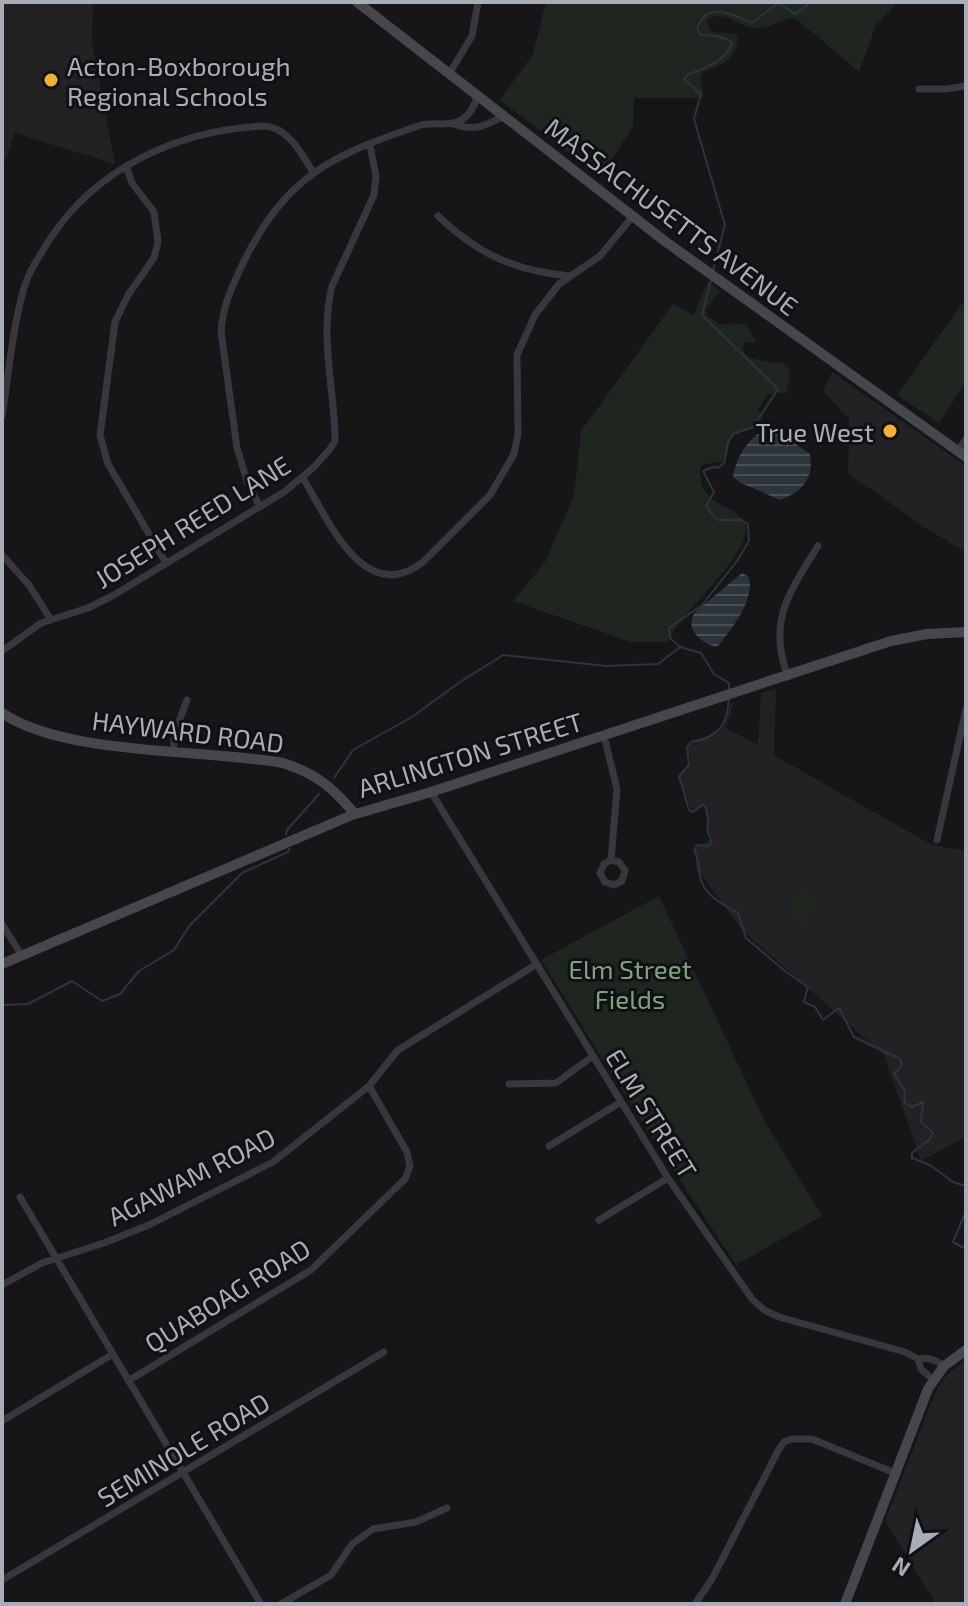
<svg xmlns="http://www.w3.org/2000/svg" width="968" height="1606" font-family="'Exo 2',sans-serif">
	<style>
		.built { fill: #222225 }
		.park { fill: #1e261f }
		.water { fill: url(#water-rules) }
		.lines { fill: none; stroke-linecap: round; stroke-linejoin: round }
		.stream { stroke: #2c353c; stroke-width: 2 }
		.street { stroke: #37383d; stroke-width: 7 }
		.secondary { stroke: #45474d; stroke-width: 10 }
		.poi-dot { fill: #f2b134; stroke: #111113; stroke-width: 3 }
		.labels { text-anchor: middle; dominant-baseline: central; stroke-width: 6; stroke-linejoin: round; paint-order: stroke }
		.poi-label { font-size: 26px; fill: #a8adb8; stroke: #111113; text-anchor: start }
		.street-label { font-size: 26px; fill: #a8adb8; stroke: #111113 }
		.park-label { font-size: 26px; fill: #7fa381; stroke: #111113 }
	</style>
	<defs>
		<pattern id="water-rules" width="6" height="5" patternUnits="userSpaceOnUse" patternTransform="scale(2)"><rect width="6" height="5" fill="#2c353c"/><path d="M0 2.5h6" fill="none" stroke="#485056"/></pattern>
	</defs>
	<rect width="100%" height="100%" fill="#161618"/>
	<path class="built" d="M2 2H93L92 42 115 164 15 133 2 170Z
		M832 372 966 466V552L924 527 848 473 849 419 823 391Z
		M776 688 774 755 930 844 966 851V1136L921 1161 884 1055 743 931 696 868V848L712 839 708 831 707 805 694 810 690 807 680 780 681 774 690 767 691 759 686 746 721 731 731 703 734 702 726 728 758 745 761 693Z
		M966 1360V1604H936L885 1521 936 1391 946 1376Z"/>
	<path class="park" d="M546 2H898L876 25 859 72 795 18C780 19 766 31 752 28 736 25 727 11 709 18L706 23 712 32 736 34 738 39C733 67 719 62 701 74 698 82 705 89 702 98H634L633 126 601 178 500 100 533 54Z
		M708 282 720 291 706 309 708 317 722 325 732 323 747 325 756 342 744 343 743 349 746 356C756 360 772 363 782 363L790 371 787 391 784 394 778 392 768 394 758 410 763 417 754 429 741 431 731 438 722 462 704 464 700 469C700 506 727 501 746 522 752 555 683 609 667 642H631L513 601 545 562 574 496 581 431 673 304 693 315Z
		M966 298V382L939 423 897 395Z
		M799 886 821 903 802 927 789 920C787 906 791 897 799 886Z
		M659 896 765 1122 822 1216 736 1265 641 1121 541 960Z"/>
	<path class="water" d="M765 430 781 434 810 454C814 479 802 492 780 500L741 483 733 477C736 459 747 438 765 430Z
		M742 573 749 577C755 600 731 630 717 647 700 643 684 629 695 612Z"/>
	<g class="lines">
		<path class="stream" d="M713 270 725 225 694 119 701 94 684 79 687 75C704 68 728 61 732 42L718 36 701 35 697 29C707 0 730 14 752 23L778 3 795 14 812 2
			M711 280 702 315 778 389 753 427 733 434 728 443 724 463 718 468 713 467 703 471 714 492 706 506 717 520H741L748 524 749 541 737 561 702 605 669 628 670 638 680 647 701 653 714 674 729 683V690
			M729 697C728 726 718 737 691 742L687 747 689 765 679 776 689 810 693 812 702 805 706 807 708 821 707 830 712 843 708 846 697 845 694 851C700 859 698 867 700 877 704 895 723 905 738 913L746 938 786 972 808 987 804 1002 815 1007 823 1020 839 1008 854 1037 900 1059 902 1065 894 1074 905 1091 904 1102 912 1107 923 1102 921 1122 933 1133 929 1140 912 1153V1158L930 1165 953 1182 966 1186
			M334 778 353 750 412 717 460 682 503 655 606 666 658 664 680 647
			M286 835 287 830 319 794
			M2 1005 28 1004 72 981 102 1001 120 994 139 971 174 950 190 925 242 873 288 852 289 849
			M966 1211 953 1242 966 1249"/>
		<path class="street" d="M449 74 472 36 478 2
			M919 89H946L966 86
			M453 124C473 131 485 127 503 116
			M126 166 132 183 154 212 158 242 154 258 128 295 115 322 100 435 108 464 166 563
			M438 216C478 254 514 271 570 276
			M2 416C9 374 12 329 24 288 29 271 40 255 50 239 97 167 179 130 264 126 288 127 302 154 313 172
			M958 451 966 439
			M303 478C328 519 364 608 423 562L490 495 514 454 518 434 517 355 535 315 559 284 600 256 633 216
			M260 507 247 481 237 448 221 331C223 305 233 284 244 261 287 176 330 156 418 126 432 121 448 127 460 121 470 115 475 106 477 96
			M2 555 29 585 51 620
			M2 651 41 623 88 608 114 595 284 492 314 467 330 449 335 441V433C333 385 320 333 332 286L374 195 376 176 370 146
			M788 677C767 621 789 593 818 546
			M604 736 617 789 611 860 604 864 600 873 605 882 614 885 622 881 625 870 619 862 611 860
			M173 751 175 732 187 700
			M431 792 668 1178 752 1299 764 1310 779 1317 905 1352 918 1359C929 1357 935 1360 944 1366
			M937 840 966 709
			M2 924 22 956
			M509 1084 556 1083 593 1056
			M549 1146 621 1102
			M20 1197 261 1604
			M599 1220 668 1178
			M2 1285 42 1263 104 1243 151 1224 273 1162 369 1086 398 1050 537 964
			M918 1359 921 1369 933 1380
			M128 1381 311 1270 405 1179 410 1166 407 1152 369 1086
			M2 1421 113 1354
			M2 1580 384 1352
			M281 1604 331 1575 352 1544 373 1529 416 1522 447 1508
			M695 1604 712 1579 779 1449 784 1442 792 1439H812L895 1473"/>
		<path class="secondary" d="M357 2 666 242 966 457
			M2 713C66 756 205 749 283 763 317 774 332 787 355 814
			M2 964 352 815 431 792 891 641 927 634 966 632
			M845 1604 928 1389 944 1366 966 1350"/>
	</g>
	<g class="poi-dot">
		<circle cx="51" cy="80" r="8"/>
		<circle cx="890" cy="431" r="8"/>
	</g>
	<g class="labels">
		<g class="poi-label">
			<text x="67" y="65">Acton-Boxborough<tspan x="67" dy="30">Regional Schools</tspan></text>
			<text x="874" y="431" text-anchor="end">True West</text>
		</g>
		<g class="street-label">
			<text transform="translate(672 216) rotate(37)">MASSACHUSETTS AVENUE</text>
			<text transform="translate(192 521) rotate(-32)">JOSEPH REED LANE</text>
			<text transform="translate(188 731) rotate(7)">HAYWARD ROAD</text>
			<text transform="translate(470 754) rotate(-17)">ARLINGTON STREET</text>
			<text transform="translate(652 1113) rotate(58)">ELM STREET</text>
			<text transform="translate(191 1176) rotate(-27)">AGAWAM ROAD</text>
			<text transform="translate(227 1295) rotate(-32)">QUABOAG ROAD</text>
			<text transform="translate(183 1449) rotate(-31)">SEMINOLE ROAD</text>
		</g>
		<g class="park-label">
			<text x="630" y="968">Elm Street<tspan x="630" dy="30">Fields</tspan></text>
		</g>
	</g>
	<rect width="968" height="1606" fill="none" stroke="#a8adb8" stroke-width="8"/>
	<g transform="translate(912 1550) rotate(213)" stroke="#111113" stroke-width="6" paint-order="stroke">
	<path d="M0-6L14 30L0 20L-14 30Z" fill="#a8adb8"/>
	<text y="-12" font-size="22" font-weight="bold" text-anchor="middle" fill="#a8adb8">N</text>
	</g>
</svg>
